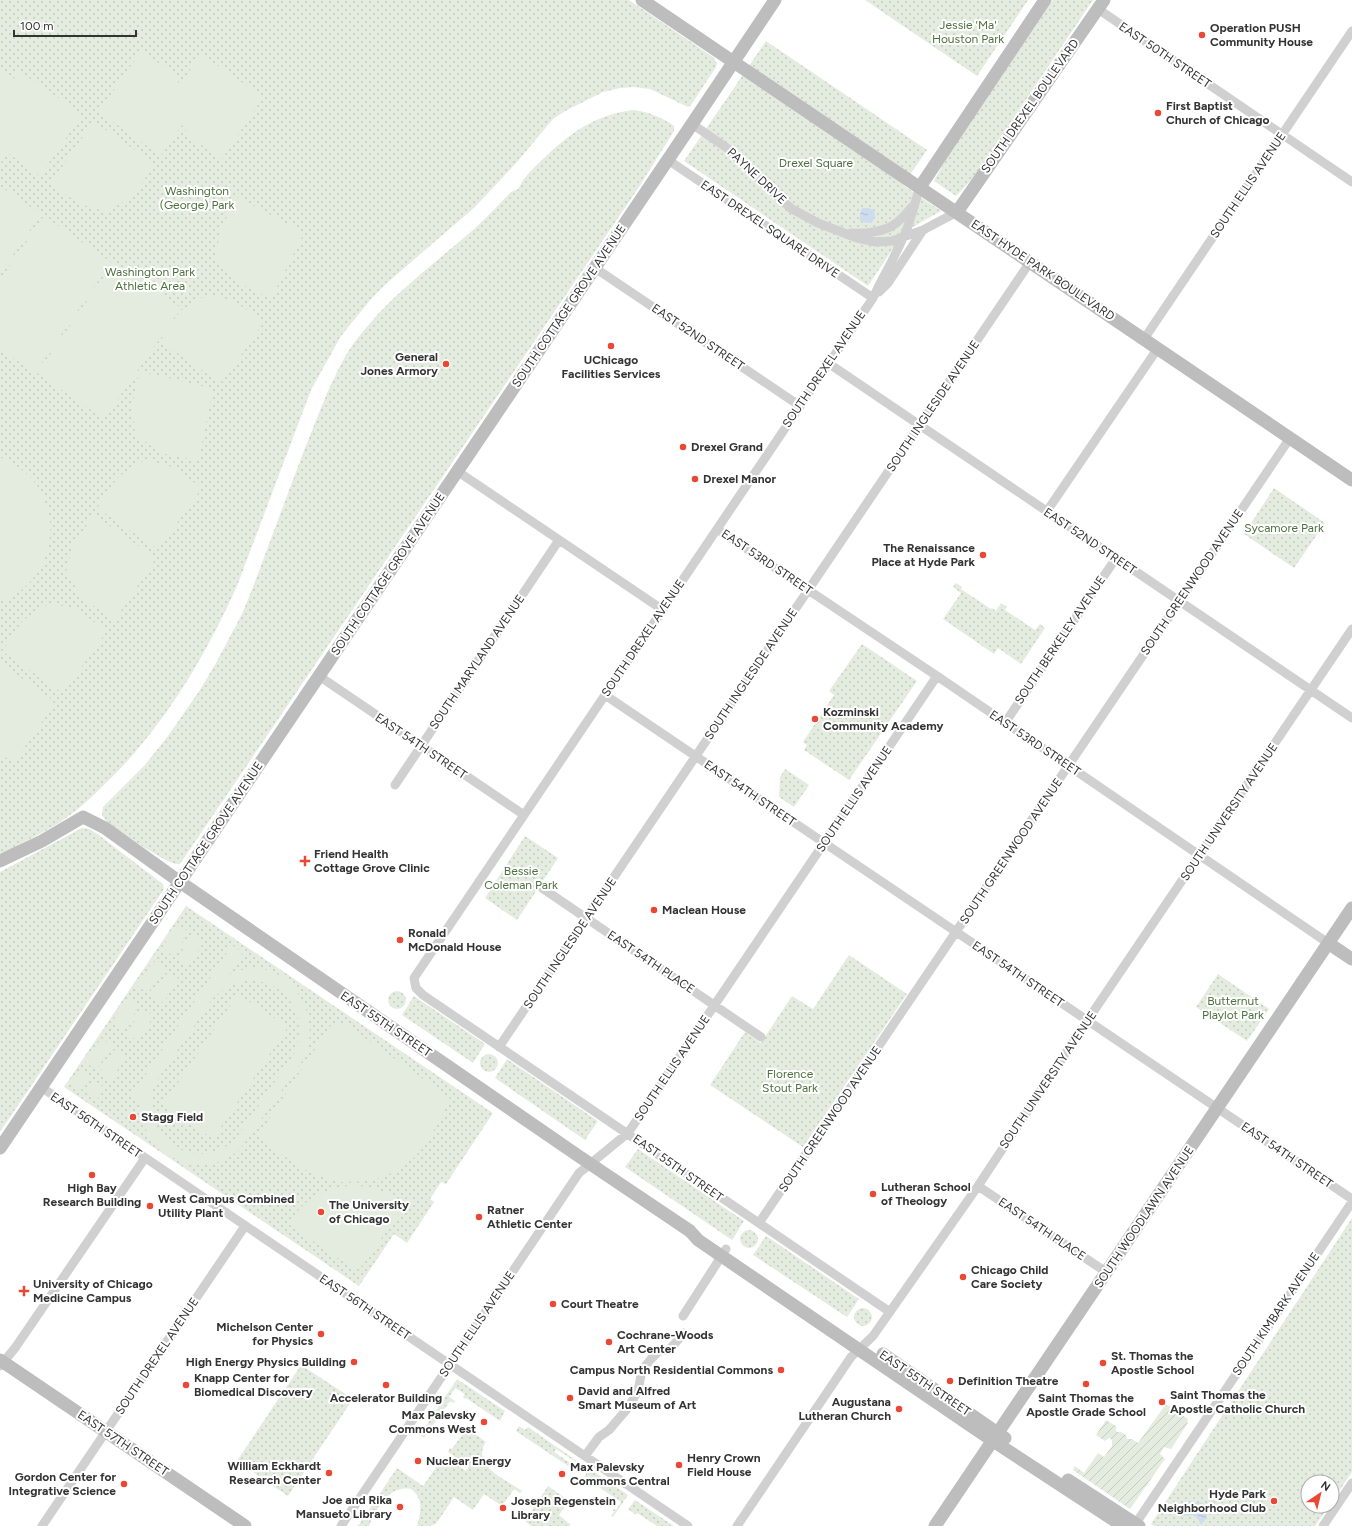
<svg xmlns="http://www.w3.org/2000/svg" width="1352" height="1526" font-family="Figtree,sans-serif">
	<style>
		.grass { fill: url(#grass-dots) }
		.garden { fill: url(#garden-furrows) }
		.pitch { fill: #e4ecdf; fill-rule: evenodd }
		.water { fill: url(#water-ripples) }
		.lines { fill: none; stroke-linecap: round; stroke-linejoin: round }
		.street { stroke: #d0d0d0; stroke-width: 9 }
		.secondary { stroke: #bdbdbd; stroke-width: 13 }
		.poi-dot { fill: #ea4835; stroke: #fff; stroke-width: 1.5 }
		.labels { text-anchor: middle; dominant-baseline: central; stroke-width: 4; stroke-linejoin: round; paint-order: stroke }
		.park-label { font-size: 12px; fill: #4d713e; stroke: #fff }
		.poi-label { font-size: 12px; font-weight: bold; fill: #333; stroke: #fff; text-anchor: start }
		.street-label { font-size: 12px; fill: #333; stroke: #fff }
	</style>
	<defs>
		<pattern id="grass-dots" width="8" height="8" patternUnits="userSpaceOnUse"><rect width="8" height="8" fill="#e4ecdf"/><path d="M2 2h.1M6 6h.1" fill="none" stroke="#c4cbc0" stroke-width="1.8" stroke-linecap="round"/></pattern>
		<pattern id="garden-furrows" width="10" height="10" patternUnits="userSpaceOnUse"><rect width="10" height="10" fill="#e4ecdf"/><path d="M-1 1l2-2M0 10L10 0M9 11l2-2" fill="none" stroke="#c4cbc0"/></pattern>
		<pattern id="water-ripples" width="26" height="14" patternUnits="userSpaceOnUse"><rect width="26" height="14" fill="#cedcef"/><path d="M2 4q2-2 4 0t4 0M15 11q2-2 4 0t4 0" fill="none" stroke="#b1bdcd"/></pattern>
	</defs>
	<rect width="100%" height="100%" fill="#fff"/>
	<path class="grass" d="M0 0H629L713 57 717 63 716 67 691 105 688 107 650 89 634 87 620 88 603 92 565 111 553 119 517 162 475 207 388 282 371 299 341 336 311 390 237 586C204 659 163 728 105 784 93 796 80 808 66 818 48 831 27 840 7 851L0 853Z
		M865 0H1028L977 76Z
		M1053 0H1093L973 178 956 196 934 181 947 157Z
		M766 41 927 150 903 185 941 211 904 232 868 286 684 161Z
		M634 110C648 112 662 117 674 126V131L637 190 180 864C171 868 117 829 106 821L102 815 103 807 144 766 168 736 200 690 216 663 242 614 253 587 303 453 327 393C336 375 344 355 357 339 389 297 428 269 467 235 483 222 496 207 511 192L518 189C521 186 521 182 524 179 529 172 537 165 543 159 570 133 596 114 634 110Z
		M1274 488 1325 523 1294 568 1244 534Z
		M956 583 962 587 961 589 991 609 992 608 996 611 1001 603 1007 607 1005 610 1035 630 1040 624 1045 628 1021 664 998 648 994 654 943 619 961 593 953 587Z
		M862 644 917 681 849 780 804 750 807 745 803 742 834 695 829 691Z
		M785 769 809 785 794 807 779 797 780 777Z
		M82 828 90 829 100 836 163 884 164 889 0 1132V872Z
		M525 836 558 858 517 920 485 898Z
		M186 906 493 1113 446 1184 441 1182 430 1199 434 1202 407 1243 394 1234 359 1286 64 1087Z
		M849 955 907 994 803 1147 710 1085 745 1032 761 1043 792 996 813 1009Z
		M1218 974 1269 1009 1247 1041 1196 1007Z
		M388 1000a9 9 0 1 1 18 0a9 9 0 1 1-18 0Z
		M414 996 485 1044 473 1063 402 1015Z
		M480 1063a9 9 0 1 1 18 0a9 9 0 1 1-18 0Z
		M507 1059 598 1121 585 1140 495 1078Z
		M638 1149 744 1221 732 1240 625 1167Z
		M1352 1218V1472L1332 1501V1482H1308V1506H1329L1315 1526H1154L1151 1524Z
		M740 1239a9 9 0 1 1 18 0a9 9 0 1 1-18 0Z
		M766 1236 859 1299 847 1317 753 1255Z
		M854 1317a9 9 0 1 1 18 0a9 9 0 1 1-18 0Z
		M301 1365 353 1399 288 1496 237 1461Z
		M457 1379 505 1411 500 1421 466 1398 465 1399 463 1397 465 1394 455 1388 449 1397 455 1401 454 1403 450 1401 424 1438 420 1435Z
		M519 1426 525 1430 528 1427 577 1461 576 1462 556 1449 554 1452 570 1463 568 1466 516 1431Z
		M467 1428 486 1442C470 1465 507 1480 522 1491L520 1493 514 1489 502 1506 484 1494 473 1510 454 1497 436 1524 429 1526H417C421 1512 424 1499 411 1489 388 1485 377 1508 369 1526H358L397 1468 423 1486 444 1456 466 1471 469 1466 448 1452 450 1448 452 1449Z
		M590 1469 628 1495 613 1517 611 1516 614 1512 613 1510 614 1509 616 1510 621 1502 584 1477Z
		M548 1486 569 1501 559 1515 571 1525 569 1526H531L525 1521Z
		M635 1500 674 1526H657L637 1513 636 1515 628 1509Z"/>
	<path class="garden" d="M1166 1404 1188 1419 1187 1422 1188 1423 1171 1449 1164 1447 1160 1454 1165 1459 1130 1509 1073 1470 1075 1466 1084 1473 1098 1453 1104 1457 1112 1446V1440L1109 1438 1105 1441 1096 1435 1106 1420 1116 1426V1432H1121L1126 1435 1127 1439H1132L1138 1443Z"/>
	<path class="pitch" d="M141 51 172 72 180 85 201 54 260 95 262 99 222 159 191 138 182 125 161 156 102 114 100 110Z
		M0 68 6 72 12 81 19 71 79 112 81 116 40 176 8 153 0 164Z
		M96 123 155 164 134 195 107 212 80 204 50 184 91 125Z
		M0 186 41 214 0 274Z
		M237 197 301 231 303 235 271 299 237 282 216 257 220 230Z
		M44 216 111 262 35 373 0 349V280Z
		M114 262 181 308 104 419 37 373Z
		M208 294 234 301 264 322 223 381 219 382 160 341 180 311Z
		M139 371 210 388 213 391 198 461 161 453 135 434 132 407Z
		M0 457C14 464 26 471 36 484 39 488 41 493 43 497 62 537 42 588 0 602Z
		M146 459 172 467 202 488 160 547 156 548 97 508 118 477Z
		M94 515 153 556 155 560 115 620 83 599 66 572 73 545Z
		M50 603 77 610 107 631 65 690 61 692 2 651 23 620Z
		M0 663 53 700 54 704 14 763 0 754Z
		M178 924 189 932 173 956 162 948Z
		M193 934 204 942 188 966 177 958Z
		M232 945 243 953 229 974C237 971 247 968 256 968 299 971 322 1024 303 1060L241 1148C202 1187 138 1153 140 1101L132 1095ZM244 981C287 976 312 1020 292 1057L234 1141C192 1175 139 1136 154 1085L213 998 228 986Z
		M153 961 164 969 148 993 137 986Z
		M168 972 179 979 163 1003 151 996Z
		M238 994 288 1027 213 1139 163 1105Z
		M128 999 139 1007 123 1031 111 1023Z
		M143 1009 154 1016 138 1041 126 1033Z
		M344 1023 450 1098 440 1120 422 1149 414 1158 395 1171 384 1177 368 1181 342 1182 330 1180 303 1169 277 1151 260 1133 330 1026Z
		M101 1038 113 1046 96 1070 85 1062Z
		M116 1048 127 1056 111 1080 100 1072Z
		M80 1070 91 1078 82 1090 71 1082Z
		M94 1080 105 1088 97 1100 86 1092Z
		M353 1185C373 1187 389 1192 406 1204L362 1266 351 1267 288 1224C292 1219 296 1212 301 1207 315 1193 334 1188 353 1185Z"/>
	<path class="water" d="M862 208H868L874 210 875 216 872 223H867L860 221V215Z
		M1193 1502 1202 1503C1210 1510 1208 1518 1201 1525 1198 1516 1192 1514 1183 1516 1183 1509 1186 1503 1193 1502Z"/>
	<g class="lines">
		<path class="street" d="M1098 9 1352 182
			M692 124 727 148 779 198 792 209 818 223 857 238 876 242 892 241 923 230
			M668 160 873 298
			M851 233C864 234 884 232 895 224 902 219 907 212 913 206
			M595 268 800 406
			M879 292 888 283 923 230 957 212
			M1144 339 1352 31
			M828 363 1352 718
			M457 471 663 610
			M1047 511 1158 348
			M717 529 937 676 1328 943
			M319 676 524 815
			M605 695 1352 1199
			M1005 723 1116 558
			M395 785 559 540
			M542 888 761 1037
			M499 1047 1030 262
			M41 1087 688 1526
			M978 1186 1106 1272
			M759 1223 1290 438
			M890 1312 423 995 416 988 414 978 873 298C884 274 901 247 909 223 913 211 916 199 920 187
			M683 1316 726 1249
			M0 1366 15 1348 145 1158
			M585 1456 599 1437 609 1430 627 1409 638 1391 642 1370 651 1359 659 1351 669 1350 684 1333
			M42 1526 245 1226
			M341 1526 579 1173 628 1133 937 676
			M737 1526 851 1357 873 1336 978 1186 1087 1021 1352 629
			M1134 1526 1352 1202
			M1323 1526 1352 1483"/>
		<path class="secondary" d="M642 0 1352 480
			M920 187 1045 0
			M957 212 1104 0
			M0 861 42 841 83 817 105 828 180 882 580 1157 690 1231 698 1240 993 1441 1123 1526
			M1328 943 1352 959
			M0 1148 692 124 775 0
			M883 1354 1005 1438
			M0 1360 245 1526
			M1068 1480 1139 1526
			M935 1526 1352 908"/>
	</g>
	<g class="poi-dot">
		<circle cx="1202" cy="35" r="4"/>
		<circle cx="1158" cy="113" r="4"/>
		<circle cx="611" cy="346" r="4"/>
		<circle cx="446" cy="364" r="4"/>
		<circle cx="683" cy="447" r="4"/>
		<circle cx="695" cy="479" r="4"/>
		<circle cx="983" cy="555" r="4"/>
		<circle cx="815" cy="719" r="4"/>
		<path d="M303 855h4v4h4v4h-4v4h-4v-4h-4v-4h4z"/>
		<circle cx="654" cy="910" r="4"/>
		<circle cx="400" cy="940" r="4"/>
		<circle cx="133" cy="1117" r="4"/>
		<circle cx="92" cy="1175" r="4"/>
		<circle cx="873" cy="1194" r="4"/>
		<circle cx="150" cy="1206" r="4"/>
		<circle cx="321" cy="1212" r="4"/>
		<circle cx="479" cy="1217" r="4"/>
		<circle cx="963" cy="1277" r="4"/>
		<path d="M22 1285h4v4h4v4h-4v4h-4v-4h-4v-4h4z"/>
		<circle cx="553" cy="1304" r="4"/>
		<circle cx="321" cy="1334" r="4"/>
		<circle cx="609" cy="1342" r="4"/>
		<circle cx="354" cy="1362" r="4"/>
		<circle cx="1103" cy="1363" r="4"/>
		<circle cx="781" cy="1370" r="4"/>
		<circle cx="950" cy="1381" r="4"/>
		<circle cx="1086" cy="1384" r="4"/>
		<circle cx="186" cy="1385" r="4"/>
		<circle cx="386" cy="1385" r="4"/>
		<circle cx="570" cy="1398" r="4"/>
		<circle cx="1162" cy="1402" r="4"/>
		<circle cx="899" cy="1409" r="4"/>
		<circle cx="484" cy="1422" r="4"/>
		<circle cx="418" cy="1461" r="4"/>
		<circle cx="679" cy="1465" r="4"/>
		<circle cx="329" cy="1473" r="4"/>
		<circle cx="562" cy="1474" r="4"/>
		<circle cx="124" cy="1484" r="4"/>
		<circle cx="1274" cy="1501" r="4"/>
		<circle cx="400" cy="1507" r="4"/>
		<circle cx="503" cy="1508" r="4"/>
	</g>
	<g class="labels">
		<g class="park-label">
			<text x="968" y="25">Jessie 'Ma'<tspan x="968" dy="14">Houston Park</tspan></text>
			<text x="816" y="163">Drexel Square</text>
			<text x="197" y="191">Washington<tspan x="197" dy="14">(George) Park</tspan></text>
			<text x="150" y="272">Washington Park<tspan x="150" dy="14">Athletic Area</tspan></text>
			<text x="1284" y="528">Sycamore Park</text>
			<text x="521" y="871">Bessie<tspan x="521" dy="14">Coleman Park</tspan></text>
			<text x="1233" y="1001">Butternut<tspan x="1233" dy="14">Playlot Park</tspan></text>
			<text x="790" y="1074">Florence<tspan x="790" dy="14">Stout Park</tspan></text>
		</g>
		<g class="poi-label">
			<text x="1210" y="28">Operation PUSH<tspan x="1210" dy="14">Community House</tspan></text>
			<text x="1166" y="106">First Baptist<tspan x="1166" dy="14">Church of Chicago</tspan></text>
			<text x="438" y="357" text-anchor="end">General<tspan x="438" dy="14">Jones Armory</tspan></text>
			<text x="611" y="360" text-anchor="middle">UChicago<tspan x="611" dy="14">Facilities Services</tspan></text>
			<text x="691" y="447">Drexel Grand</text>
			<text x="703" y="479">Drexel Manor</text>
			<text x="975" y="548" text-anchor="end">The Renaissance<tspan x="975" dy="14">Place at Hyde Park</tspan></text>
			<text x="823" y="712">Kozminski<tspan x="823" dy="14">Community Academy</tspan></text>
			<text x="314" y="854">Friend Health<tspan x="314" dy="14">Cottage Grove Clinic</tspan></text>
			<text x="662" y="910">Maclean House</text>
			<text x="408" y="933">Ronald<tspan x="408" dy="14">McDonald House</tspan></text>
			<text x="141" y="1117">Stagg Field</text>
			<text x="881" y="1187">Lutheran School<tspan x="881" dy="14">of Theology</tspan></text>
			<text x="92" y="1188" text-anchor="middle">High Bay<tspan x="92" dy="14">Research Building</tspan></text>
			<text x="158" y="1199">West Campus Combined<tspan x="158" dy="14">Utility Plant</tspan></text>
			<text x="329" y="1205">The University<tspan x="329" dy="14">of Chicago</tspan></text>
			<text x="487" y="1210">Ratner<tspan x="487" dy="14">Athletic Center</tspan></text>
			<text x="971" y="1270">Chicago Child<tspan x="971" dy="14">Care Society</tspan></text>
			<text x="33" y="1284">University of Chicago<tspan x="33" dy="14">Medicine Campus</tspan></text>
			<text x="561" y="1304">Court Theatre</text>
			<text x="313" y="1327" text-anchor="end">Michelson Center<tspan x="313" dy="14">for Physics</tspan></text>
			<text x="617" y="1335">Cochrane-Woods<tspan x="617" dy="14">Art Center</tspan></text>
			<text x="1111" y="1356">St. Thomas the<tspan x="1111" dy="14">Apostle School</tspan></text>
			<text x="346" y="1362" text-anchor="end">High Energy Physics Building</text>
			<text x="773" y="1370" text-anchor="end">Campus North Residential Commons</text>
			<text x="194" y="1378">Knapp Center for<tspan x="194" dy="14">Biomedical Discovery</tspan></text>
			<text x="958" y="1381">Definition Theatre</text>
			<text x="578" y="1391">David and Alfred<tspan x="578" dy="14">Smart Museum of Art</tspan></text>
			<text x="1170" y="1395">Saint Thomas the<tspan x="1170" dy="14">Apostle Catholic Church</tspan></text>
			<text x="386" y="1398" text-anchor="middle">Accelerator Building</text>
			<text x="1086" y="1398" text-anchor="middle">Saint Thomas the<tspan x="1086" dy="14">Apostle Grade School</tspan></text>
			<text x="891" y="1402" text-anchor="end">Augustana<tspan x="891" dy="14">Lutheran Church</tspan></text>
			<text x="476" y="1415" text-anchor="end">Max Palevsky<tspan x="476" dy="14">Commons West</tspan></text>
			<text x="687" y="1458">Henry Crown<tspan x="687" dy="14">Field House</tspan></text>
			<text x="426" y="1461">Nuclear Energy</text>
			<text x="321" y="1466" text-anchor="end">William Eckhardt<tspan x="321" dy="14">Research Center</tspan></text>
			<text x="570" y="1467">Max Palevsky<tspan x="570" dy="14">Commons Central</tspan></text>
			<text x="116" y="1477" text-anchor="end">Gordon Center for<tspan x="116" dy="14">Integrative Science</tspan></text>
			<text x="1266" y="1494" text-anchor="end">Hyde Park<tspan x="1266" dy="14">Neighborhood Club</tspan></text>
			<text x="392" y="1500" text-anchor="end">Joe and Rika<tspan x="392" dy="14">Mansueto Library</tspan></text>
			<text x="511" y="1501">Joseph Regenstein<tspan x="511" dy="14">Library</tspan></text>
		</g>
		<g class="street-label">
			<text transform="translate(1165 55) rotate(34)">EAST 50TH STREET</text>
			<text transform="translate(1030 106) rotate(-55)">SOUTH DREXEL BOULEVARD</text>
			<text transform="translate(757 176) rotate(43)">PAYNE DRIVE</text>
			<text transform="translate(1248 185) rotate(-56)">SOUTH ELLIS AVENUE</text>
			<text transform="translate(770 229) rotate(34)">EAST DREXEL SQUARE DRIVE</text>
			<text transform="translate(1043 270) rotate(34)">EAST HYDE PARK BOULEVARD</text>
			<text transform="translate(569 306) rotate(-56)">SOUTH COTTAGE GROVE AVENUE</text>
			<text transform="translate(698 337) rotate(34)">EAST 52ND STREET</text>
			<text transform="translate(824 369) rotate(-56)">SOUTH DREXEL AVENUE</text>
			<text transform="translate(933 406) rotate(-56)">SOUTH INGLESIDE AVENUE</text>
			<text transform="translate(1090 541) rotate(34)">EAST 52ND STREET</text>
			<text transform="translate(767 562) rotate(34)">EAST 53RD STREET</text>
			<text transform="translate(388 574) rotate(-56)">SOUTH COTTAGE GROVE AVENUE</text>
			<text transform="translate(1192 582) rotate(-56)">SOUTH GREENWOOD AVENUE</text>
			<text transform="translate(643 638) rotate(-56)">SOUTH DREXEL AVENUE</text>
			<text transform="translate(1060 640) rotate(-56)">SOUTH BERKELEY AVENUE</text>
			<text transform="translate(477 662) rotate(-56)">SOUTH MARYLAND AVENUE</text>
			<text transform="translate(751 674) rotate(-56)">SOUTH INGLESIDE AVENUE</text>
			<text transform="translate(1035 743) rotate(34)">EAST 53RD STREET</text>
			<text transform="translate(421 746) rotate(34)">EAST 54TH STREET</text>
			<text transform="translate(750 793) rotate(34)">EAST 54TH STREET</text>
			<text transform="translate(854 799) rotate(-56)">SOUTH ELLIS AVENUE</text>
			<text transform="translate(1229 812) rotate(-56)">SOUTH UNIVERSITY AVENUE</text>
			<text transform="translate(206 843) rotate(-56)">SOUTH COTTAGE GROVE AVENUE</text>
			<text transform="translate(1011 851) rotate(-56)">SOUTH GREENWOOD AVENUE</text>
			<text transform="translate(570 943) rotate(-56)">SOUTH INGLESIDE AVENUE</text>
			<text transform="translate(651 962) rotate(34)">EAST 54TH PLACE</text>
			<text transform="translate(1018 974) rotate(34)">EAST 54TH STREET</text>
			<text transform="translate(386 1024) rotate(34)">EAST 55TH STREET</text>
			<text transform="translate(672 1068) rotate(-56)">SOUTH ELLIS AVENUE</text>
			<text transform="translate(1048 1080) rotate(-56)">SOUTH UNIVERSITY AVENUE</text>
			<text transform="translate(830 1119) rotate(-56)">SOUTH GREENWOOD AVENUE</text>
			<text transform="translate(96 1125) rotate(34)">EAST 56TH STREET</text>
			<text transform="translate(1287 1155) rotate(34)">EAST 54TH STREET</text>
			<text transform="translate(678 1168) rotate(35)">EAST 55TH STREET</text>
			<text transform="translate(1144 1217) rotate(-56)">SOUTH WOODLAWN AVENUE</text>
			<text transform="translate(1042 1229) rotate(34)">EAST 54TH PLACE</text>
			<text transform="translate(365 1307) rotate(34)">EAST 56TH STREET</text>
			<text transform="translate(1276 1314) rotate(-56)">SOUTH KIMBARK AVENUE</text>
			<text transform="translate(477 1324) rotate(-56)">SOUTH ELLIS AVENUE</text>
			<text transform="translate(157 1356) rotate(-56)">SOUTH DREXEL AVENUE</text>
			<text transform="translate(925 1383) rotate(34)">EAST 55TH STREET</text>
			<text transform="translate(123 1443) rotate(34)">EAST 57TH STREET</text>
		</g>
	</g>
	<g transform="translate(1320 1494) rotate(35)"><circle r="19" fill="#ffffff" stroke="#adadad"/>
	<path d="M0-3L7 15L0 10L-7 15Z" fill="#ea4835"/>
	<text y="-6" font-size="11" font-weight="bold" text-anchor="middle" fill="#333333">N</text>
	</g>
	<path d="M14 30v6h122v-6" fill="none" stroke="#333333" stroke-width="2"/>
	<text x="20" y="30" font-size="12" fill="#333333" stroke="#ffffff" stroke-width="3" paint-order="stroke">100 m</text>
</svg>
